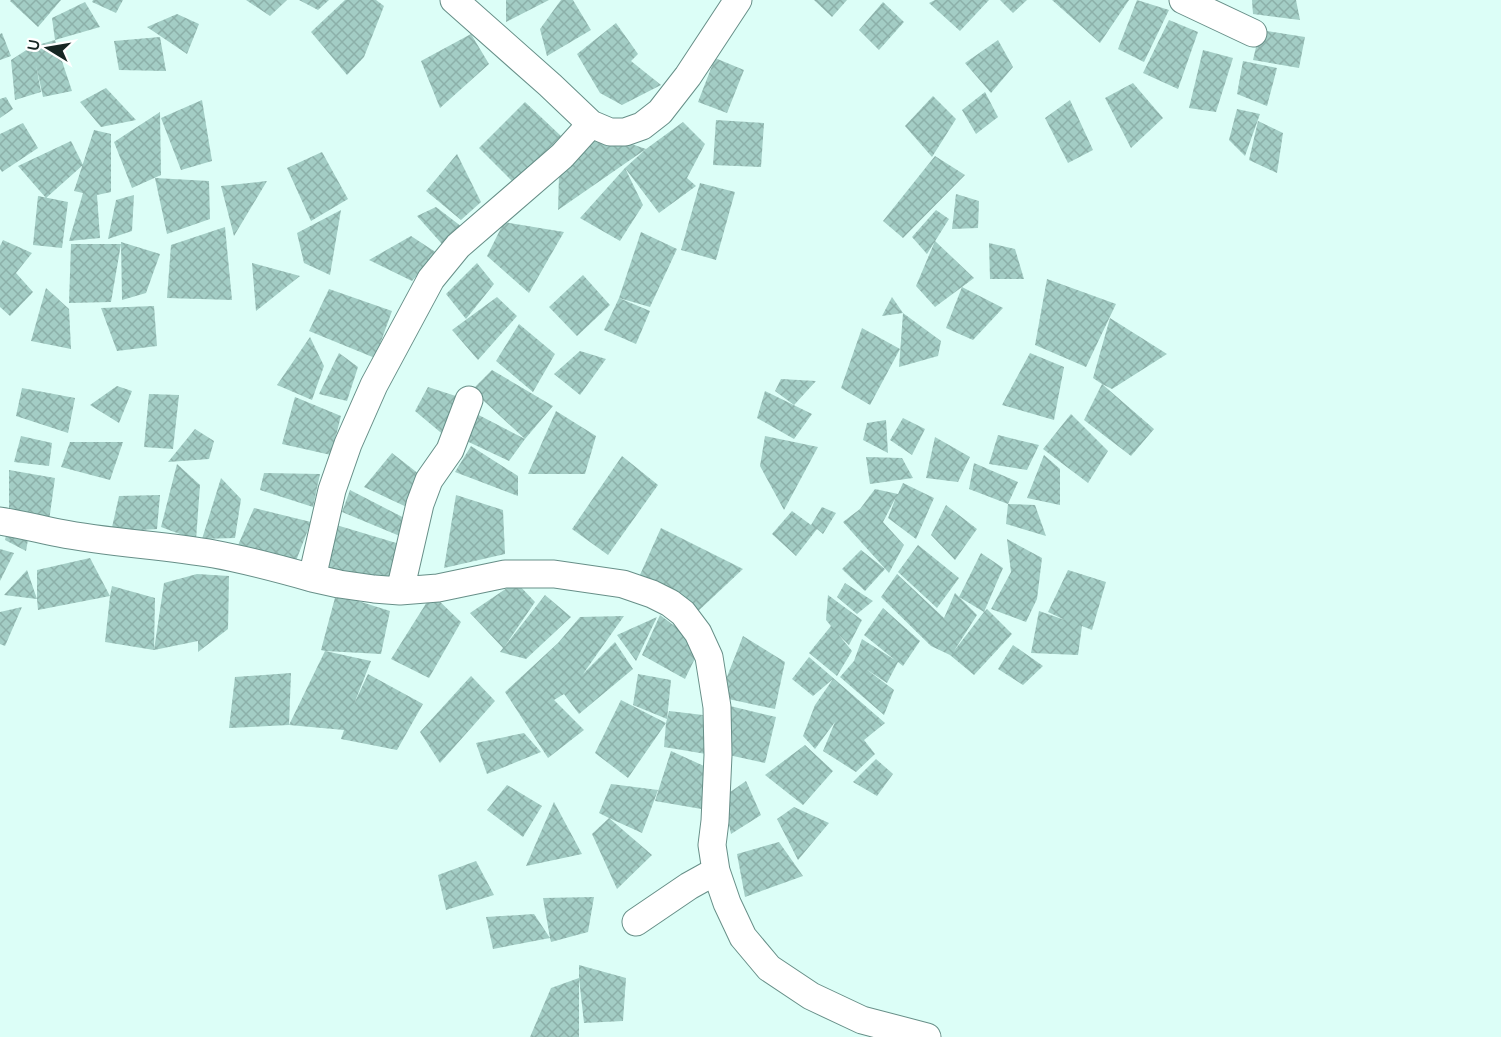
<svg xmlns="http://www.w3.org/2000/svg" width="1501" height="1037" font-family="Quicksand,sans-serif">
	<style>
		.building { fill: url(#building-cross-hatch) }
		.lines { fill: none; stroke-linecap: round; stroke-linejoin: round }
		.minor-casing { stroke: #678f88; stroke-width: 29 }
		.minor { stroke: #fff; stroke-width: 27 }
	</style>
	<defs>
		<pattern id="building-cross-hatch" width="8" height="8" patternUnits="userSpaceOnUse" patternTransform="scale(1.5)"><rect width="8" height="8" fill="#a3cdc5"/><path d="M0 0l8 8M0 8l8-8" fill="none" stroke="#8cb0a9"/></pattern>
	</defs>
	<rect width="100%" height="100%" fill="#dcfef7"/>
	<path class="building" d="M11 0H61L38 27 10 1Z
		M93 0H123L116 13 92 2Z
		M246 0H287L270 16Z
		M299 0H329L318 10Z
		M345 0H376L384 6 364 57 347 75 311 32Z
		M506 0H549L506 22Z
		M561 0H573L591 30 547 56 540 29Z
		M814 0H847L832 17Z
		M935 0H989L960 31 929 3Z
		M1000 0H1027L1013 13Z
		M1052 0H1129L1100 43Z
		M1137 0 1169 10 1144 62 1118 49Z
		M1252 0H1296L1300 20 1253 14Z
		M85 2 100 27 55 40 52 18Z
		M883 2 904 22 879 50 859 30Z
		M177 14 199 24 187 54 147 27Z
		M1169 20 1198 32 1178 89 1143 73Z
		M616 23 638 54 631 61 661 85 622 105 600 93 577 54Z
		M1260 30 1305 37 1299 68 1253 60Z
		M2 33 11 56 0 60V34Z
		M471 34 489 64 440 108 421 61Z
		M160 37 166 71 119 70 114 41Z
		M55 40 72 91 43 97 36 65 41 92 15 100 11 60 31 47Z
		M998 40 1013 67 991 93 965 63Z
		M1203 50 1233 58 1216 112 1189 108Z
		M715 58 744 70 727 113 698 102Z
		M1243 61 1277 68 1267 106 1237 94Z
		M1133 83 1163 118 1131 148 1105 98Z
		M106 88 136 120 101 127 80 102Z
		M985 92 998 117 976 134 962 110Z
		M933 96 956 119 932 157 905 126Z
		M6 97 13 109 0 118V99Z
		M202 100 212 161 181 170 161 118Z
		M1070 100 1093 150 1068 163 1045 118Z
		M525 102 561 136 515 184 479 148Z
		M1237 109 1260 114 1245 156 1229 140Z
		M160 112 161 175 132 188 114 142Z
		M716 120 764 123 761 167 713 165Z
		M1258 121 1283 133 1277 173 1249 160Z
		M683 122 705 144 687 178 696 186 659 213 625 168 643 205 620 241 580 218 625 168 646 149 558 210 559 175 599 133 646 149Z
		M23 123 38 148 2 172 0 169V134Z
		M94 130 111 134V192L97 195 100 238 69 241 83 193 74 191Z
		M71 141 83 165 46 198 18 166Z
		M322 152 348 199 311 221 287 168Z
		M457 154 481 202 461 220 426 191Z
		M935 156 965 175 903 238 883 221Z
		M155 178 209 181 210 219 167 234Z
		M267 181 234 236 221 186Z
		M700 183 735 192 716 260 681 250Z
		M956 194 979 201 978 228 952 229Z
		M134 195 132 231 108 239 116 200Z
		M38 196 68 202 62 248 33 245Z
		M436 207 466 230 442 244 417 216Z
		M341 210 330 275 304 263 297 233Z
		M936 210 949 219 927 254 912 237Z
		M504 222 564 232 529 293 487 256Z
		M225 227 232 300 167 298 171 245Z
		M641 232 677 249 650 307 619 298 650 311 636 344 604 330 619 298Z
		M411 236 437 253 412 281 369 260Z
		M3 240 32 253 16 273 33 292 10 316 0 307V246Z
		M935 241 974 278 962 287 1003 308 973 340 946 328 962 287 935 307 916 286Z
		M121 242 160 254 146 293 122 300Z
		M989 243 1015 249 1024 279H990Z
		M71 244H121L111 302 69 303Z
		M252 263 300 276 256 311Z
		M477 263 494 284 466 319 446 294Z
		M583 275 610 305 577 336 549 307Z
		M1047 279 1116 304 1086 367 1035 345Z
		M46 288 69 309 71 349 31 341Z
		M329 289 392 311 375 358 309 331Z
		M497 297 517 316 478 360 452 330Z
		M892 297 903 313 882 316Z
		M154 306 157 346 117 351 101 308Z
		M903 313 941 341 938 356 899 367Z
		M1110 318 1167 354 1112 389 1102 384 1154 429 1131 456 1084 420 1102 384 1093 378Z
		M519 324 555 354 533 392 496 361Z
		M862 328 900 349 870 405 841 388Z
		M310 337 324 366 312 400 277 385Z
		M580 351 606 359 580 395 554 374Z
		M339 353 358 367 347 401 319 394Z
		M1030 353 1064 367 1054 420 1002 405Z
		M492 370 553 406 525 439 509 461 458 437 469 410 525 439 472 390Z
		M781 379 816 381 794 405 775 391Z
		M117 386 132 391 119 423 90 405Z
		M428 387 465 399 446 437 415 411Z
		M22 388 75 398 68 433 16 416Z
		M765 391 812 414 794 439 757 418Z
		M149 394 179 395 173 449 144 447Z
		M295 397 341 416 331 455 282 444Z
		M556 411 596 436 585 474H528Z
		M1071 414 1108 451 1088 483 1043 449Z
		M903 418 925 429 912 455 890 440Z
		M886 420 888 453 863 440 867 423Z
		M195 429 214 441 209 459 168 462Z
		M998 435 1039 445 1027 470 989 464Z
		M21 436 52 443 49 466 14 462Z
		M765 436 818 447 784 510 760 466Z
		M935 437 970 457 958 482 926 478Z
		M70 442H123L110 480 61 467Z
		M471 446 518 476V496L455 472Z
		M392 453 424 478 413 510 364 487Z
		M1044 455 1060 469V505L1027 498Z
		M622 456 658 485 608 555 572 529Z
		M866 457 902 458 913 478 870 484Z
		M974 463 1018 482 1008 504 1035 505 1046 536 1006 524 1008 504 969 489Z
		M177 464 200 485 196 540 161 527Z
		M9 470 55 478 49 521 9 510Z
		M264 473 320 474 313 507 260 490Z
		M221 478 241 499 235 538 202 539Z
		M903 483 934 498 916 539 888 518 896 497 883 522 904 545 889 573 843 522 860 509 875 489 898 494Z
		M350 490 412 522 407 539 342 512Z
		M160 495 157 529 111 532 119 496Z
		M456 495 503 510 505 554 444 568Z
		M946 505 977 529 955 560 931 535Z
		M822 507 836 513 823 534 817 529 796 556 772 534 792 511 811 525Z
		M254 508 311 522 294 566 236 550Z
		M333 524 403 545 395 583 324 568Z
		M8 526 29 534 26 551 5 540Z
		M661 528 743 569 696 613 639 577Z
		M1007 539 1042 558 1037 599 1026 622 991 609 1011 572Z
		M918 545 959 578 937 608 898 572Z
		M0 549 14 553 0 581Z
		M861 550 885 569 865 591 842 569Z
		M981 553 1003 568 984 612 987 609 1012 634 974 675 950 655 931 646 881 597 897 574 944 618 955 593 977 615 954 651 984 612 959 597Z
		M90 558 110 596 112 586 155 598 154 650 105 642 110 596 38 610 37 599 4 595 27 570 37 599V570Z
		M1068 570 1106 582 1092 630 1082 626 1078 655 1031 653 1039 611 1065 620 1048 612Z
		M197 574 229 576 228 629 198 652V641L154 650 164 583Z
		M516 582 535 602 505 646 545 595 571 617 526 659 500 652 503 648 470 613Z
		M845 583 873 601 857 614 837 597Z
		M336 594 390 611 381 654 325 651 371 661 354 704 368 674 423 704 397 750 341 739 344 730 289 725 229 728 235 677 291 673 289 725 325 651 321 650Z
		M432 594 461 622 429 678 391 659Z
		M828 595 862 620 849 645 838 634 852 651 837 676 809 653 831 626 826 620Z
		M22 607 5 646 0 644V612Z
		M883 608 920 641 903 666 898 662 887 683 866 669 894 690 884 715 840 677 854 661 862 639 895 660 864 635Z
		M660 615 701 646 685 679 642 655Z
		M624 616 583 674 615 642 633 669 579 714 564 694 554 700 584 730 548 758 505 692 558 643 580 617Z
		M657 617 636 661 617 635Z
		M743 636 785 662 775 709 719 697Z
		M1013 645 1043 666 1023 685 998 669Z
		M809 657 885 723 864 740 875 754 856 772 823 751 835 722 815 749 803 736 815 705 833 679 813 696 792 679Z
		M638 674 671 680 667 719 633 705Z
		M471 676 495 701 440 763 420 732Z
		M621 700 666 723 669 711 703 715 706 754 664 747 666 723 628 778 595 753Z
		M730 706 776 717 765 763 724 754Z
		M524 733 541 752 487 774 476 743Z
		M805 745 833 771 803 805 765 775Z
		M671 751 715 771 713 811 655 801Z
		M876 759 893 774 877 796 853 782Z
		M746 781 761 815 731 834 723 797Z
		M611 784 658 790 642 833 609 818 652 855 617 889 592 834 609 818 599 813Z
		M507 785 542 806 523 837 487 810Z
		M554 802 582 854 526 866Z
		M794 807 829 823 798 860 777 819Z
		M779 842 803 876 745 897 737 854Z
		M476 861 494 895 446 910 438 875Z
		M594 897 588 932 551 942 550 938 493 949 486 917 534 914 550 938 543 898Z
		M579 965 626 978 623 1021 584 1023 579 978V1037H530L551 988 579 978Z"/>
	<g class="lines">
		<g class="minor-casing">
			<path id="minor" d="M454 0 550 85 591 124 610 132H625L642 126 660 112 688 76 738 0
				M1183 0 1253 33
				M591 124 562 156 458 246 431 279 374 385 348 444 332 490 312 578 339 584 374 589 400 591 438 588 505 574H554L623 584 652 594 670 603 683 613 698 633 709 657 717 707 718 755 715 821 712 845 716 871 727 903 743 937 769 968 811 996 862 1020 927 1037
				M0 521C20 524 39 529 59 533 110 543 162 545 214 554 247 560 280 569 312 578
				M400 591 420 504 429 480 450 450 469 400
				M636 922 689 886 716 871"/>
		</g>
		<use href="#minor" class="minor"/>
	</g>
	<g transform="translate(48 48) rotate(281)" stroke="#ffffff" stroke-width="4.5" paint-order="stroke">
	<path d="M0-4.5L10 22L0 15L-10 22Z" fill="#162623"/>
	<text y="-9" font-size="16" font-weight="bold" text-anchor="middle" fill="#162623">U</text>
	</g>
</svg>
